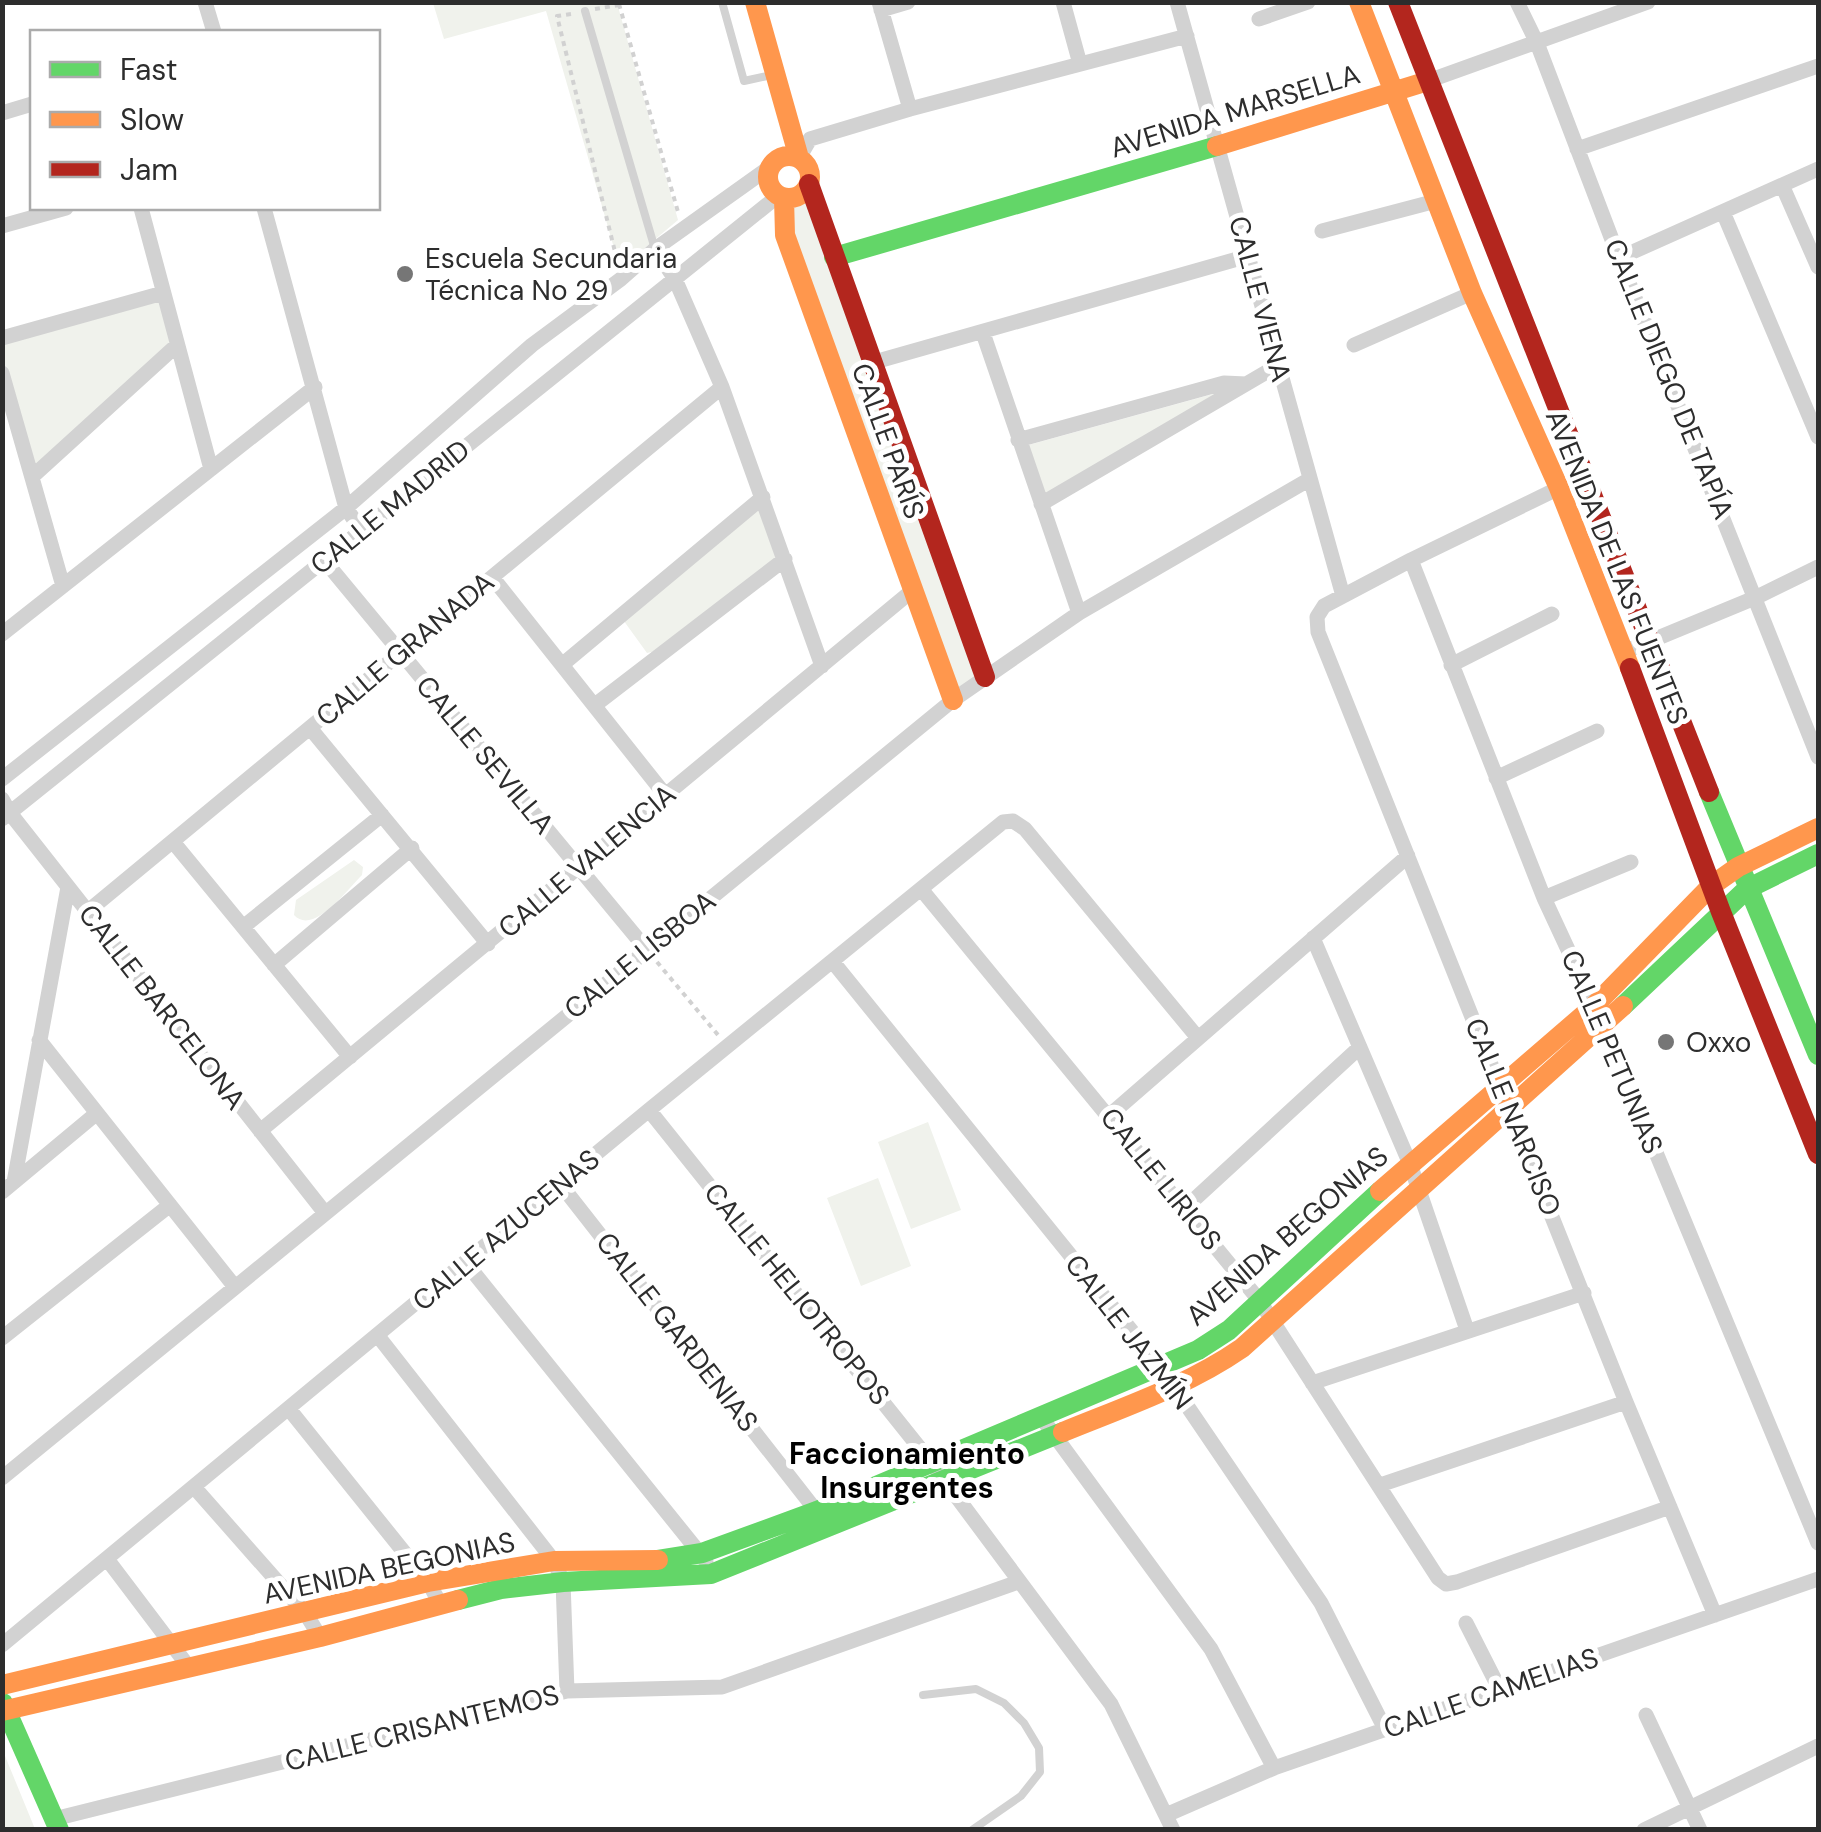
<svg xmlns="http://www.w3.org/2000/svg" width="1821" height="1832" font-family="'DM Sans',sans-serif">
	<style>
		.green { fill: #f0f2ec }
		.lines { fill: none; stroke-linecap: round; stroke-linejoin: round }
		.path { stroke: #d1d1d1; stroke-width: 4; stroke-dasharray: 5 5; stroke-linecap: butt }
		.lane { stroke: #d2d2d2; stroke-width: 8 }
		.street { stroke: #d2d2d2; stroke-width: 15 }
		.fast { stroke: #63d668; stroke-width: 20 }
		.slow { stroke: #ff974d; stroke-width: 20 }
		.jam { stroke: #b3261e; stroke-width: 20 }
		.poi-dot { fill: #767676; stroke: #fff; stroke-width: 4 }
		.labels { text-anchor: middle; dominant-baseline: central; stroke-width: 10; stroke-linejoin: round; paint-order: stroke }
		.street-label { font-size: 28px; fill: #2d2d2d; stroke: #fff }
		.poi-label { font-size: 28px; fill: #2d2d2d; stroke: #fff; text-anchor: start }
		.neighbourhood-label { font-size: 30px; font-weight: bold; fill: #000; stroke: #fff }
	</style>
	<rect width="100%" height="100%" fill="#fff"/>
	<path class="green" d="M433 3H617L678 220 620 269 546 11 444 39Z
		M804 193 985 676 953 700 784 212Z
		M163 293 177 345 32 477 3 373 2 338Z
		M1224 391 1044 496 1025 446Z
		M762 499 783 557 664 649 647 653 621 617Z
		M354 860 363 867 362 875C347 890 313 936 294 915L296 900Z
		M928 1122 961 1210 911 1229 878 1142Z
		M878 1178 911 1266 861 1286 827 1198Z
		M2 1751H3L35 1829H3Z"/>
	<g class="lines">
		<path class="path" d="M619 4 678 212
			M595 9 619 5
			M571 14 557 16 617 260
			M657 962 718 1035"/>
		<path class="lane" d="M722 2 744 81 772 75
			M585 11 655 249
			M923 1695 976 1689 1004 1703 1024 1723 1039 1748 1040 1772 1021 1796 972 1830"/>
		<path class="street" d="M205 2 214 32
			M879 2 910 109
			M1063 2 1080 64
			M1177 2 1343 596
			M1517 2 1537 43 1619 258 1818 757
			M881 10 908 2
			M1259 19 1308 2
			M1428 81 1648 2
			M2 113 32 104
			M1577 149 1818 66
			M799 158 810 139 910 109 1187 36
			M1782 185 1818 267
			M141 208 211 469
			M264 208 346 508 361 530
			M1723 212 1818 437
			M2 226 66 208
			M1322 231 1436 201
			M655 249 675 279 722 387 822 666
			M1619 258 1818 169
			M983 333 1079 613
			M2 338 163 293
			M1354 345 1472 293
			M871 363 1248 256
			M2 373 63 586
			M1018 440 1224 383 1246 384
			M32 477 177 345
			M1559 488 1411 560 1324 606 1317 617 1318 632 1626 1402 1715 1615
			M1041 504 1277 366
			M324 560 647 950
			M1411 560 1544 898 1603 1025 1818 1543
			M492 577 666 796
			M2 634 315 387
			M1624 652 1757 597 1818 567
			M563 664 763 497
			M1451 665 1552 614
			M595 705 785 559
			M310 728 488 944
			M1496 778 1597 731
			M2 779 346 508 532 345 621 279 655 249 770 167
			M2 799 10 813 325 1213
			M2 819 778 196
			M174 843 350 1057
			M921 889 1259 1300 1438 1578 1446 1584 1457 1582 1670 1507
			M1544 898 1631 862
			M87 912 722 387
			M243 927 382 815
			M1313 938 1410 1164 1467 1330
			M833 962 1160 1366 1321 1603 1385 1729
			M274 965 412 848
			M39 1040 235 1287
			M649 1110 930 1461 1111 1704 1173 1830
			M1110 1115 1408 856
			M260 1131 913 590
			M14 1182 68 887
			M561 1185 821 1517
			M2 1192 97 1113
			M1185 1208 1360 1047
			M466 1263 706 1561
			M378 1336 554 1561 563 1582 567 1691
			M2 1338 170 1205
			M1312 1383 1584 1293
			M289 1409 428 1582 441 1605
			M1041 1417 1211 1649 1274 1768
			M2 1478 953 700 1079 613 1310 479
			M1380 1485 1626 1402
			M194 1487 306 1614 320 1637
			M107 1559 188 1666
			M1466 1623 1500 1690
			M2 1645 649 1110 1003 822 1013 821 1025 829 1198 1038
			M1646 1715 1700 1830
			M1166 1815 1274 1768 1818 1579
			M54 1819 567 1691 722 1687 1018 1582
			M1644 1830 1818 1746"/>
		<path class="fast" d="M834 257 1217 146
			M1709 792 1818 1055
			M1623 1006 1747 889 1818 854
			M658 1560 702 1553 817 1511 1198 1350 1229 1330 1380 1191
			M458 1600 501 1589 563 1582 711 1574 1063 1432
			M3 1703 59 1830"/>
		<path class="slow" d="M755 2 799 158
			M1359 2 1472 293 1559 488 1630 668
			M1217 146 1428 81
			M768 177a21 21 0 1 1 42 0a21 21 0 1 1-42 0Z
			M784 198 785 235 953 700
			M1380 1191 1594 1006 1711 886 1738 867 1818 828
			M1063 1432C1124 1407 1187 1386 1242 1348L1623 1006
			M2 1685 428 1582 554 1561 658 1560
			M2 1711 320 1637 458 1600"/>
		<path class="jam" d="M1398 2 1709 792
			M809 184 985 677
			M1630 668 1721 912 1818 1154"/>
	</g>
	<g class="poi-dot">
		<circle cx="405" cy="274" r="10"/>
		<circle cx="1666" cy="1042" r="10"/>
	</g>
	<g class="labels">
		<g class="street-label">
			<text transform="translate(1235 111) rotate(-17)">AVENIDA MARSELLA</text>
			<text transform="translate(1260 299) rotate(75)">CALLE VIENA</text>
			<text transform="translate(1669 379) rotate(68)">CALLE DIEGO DE TAPÍA</text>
			<text transform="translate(888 441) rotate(70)">CALLE PARÍS</text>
			<text transform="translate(390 507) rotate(-39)">CALLE MADRID</text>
			<text transform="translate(1617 567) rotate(68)">AVENIDA DE LAS FUENTES</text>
			<text transform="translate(405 649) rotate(-40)">CALLE GRANADA</text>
			<text transform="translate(485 755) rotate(50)">CALLE SEVILLA</text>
			<text transform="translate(587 861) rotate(-40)">CALLE VALENCIA</text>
			<text transform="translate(640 955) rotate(-39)">CALLE LISBOA</text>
			<text transform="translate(162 1007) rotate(52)">CALLE BARCELONA</text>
			<text transform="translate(1612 1052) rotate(67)">CALLE PETUNIAS</text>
			<text transform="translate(1513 1117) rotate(68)">CALLE NARCISO</text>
			<text transform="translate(1161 1179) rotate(51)">CALLE LIRIOS</text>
			<text transform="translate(506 1230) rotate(-40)">CALLE AZUCENAS</text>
			<text transform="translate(1287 1236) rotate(-41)">AVENIDA BEGONIAS</text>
			<text transform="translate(797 1294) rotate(51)">CALLE HELIOTROPOS</text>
			<text transform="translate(677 1332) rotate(52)">CALLE GARDENIAS</text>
			<text transform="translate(1129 1332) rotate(52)">CALLE JAZMÍN</text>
			<text transform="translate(389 1568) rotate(-12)">AVENIDA BEGONIAS</text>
			<text transform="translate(1491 1693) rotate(-19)">CALLE CAMELIAS</text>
			<text transform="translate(422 1728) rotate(-14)">CALLE CRISANTEMOS</text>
		</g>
		<g class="poi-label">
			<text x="425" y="258">Escuela Secundaria<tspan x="425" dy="32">Técnica No 29</tspan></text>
			<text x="1686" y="1042">Oxxo</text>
		</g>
		<g class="neighbourhood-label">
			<text x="907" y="1453">Faccionamiento<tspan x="907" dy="34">Insurgentes</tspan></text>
		</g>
	</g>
	<rect width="1821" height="1832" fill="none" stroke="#2d2d2d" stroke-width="10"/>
	<rect x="30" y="30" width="350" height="180" fill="#ffffff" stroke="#ababab" stroke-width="2.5"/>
	<rect x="50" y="62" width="50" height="15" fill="#63d668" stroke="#ababab" stroke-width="2.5"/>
	<text x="120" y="80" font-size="30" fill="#2d2d2d">Fast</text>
	<rect x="50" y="112" width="50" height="15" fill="#ff974d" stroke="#ababab" stroke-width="2.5"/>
	<text x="120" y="130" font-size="30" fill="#2d2d2d">Slow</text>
	<rect x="50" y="162" width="50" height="15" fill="#b3261e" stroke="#ababab" stroke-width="2.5"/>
	<text x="120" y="180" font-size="30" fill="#2d2d2d">Jam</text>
</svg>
